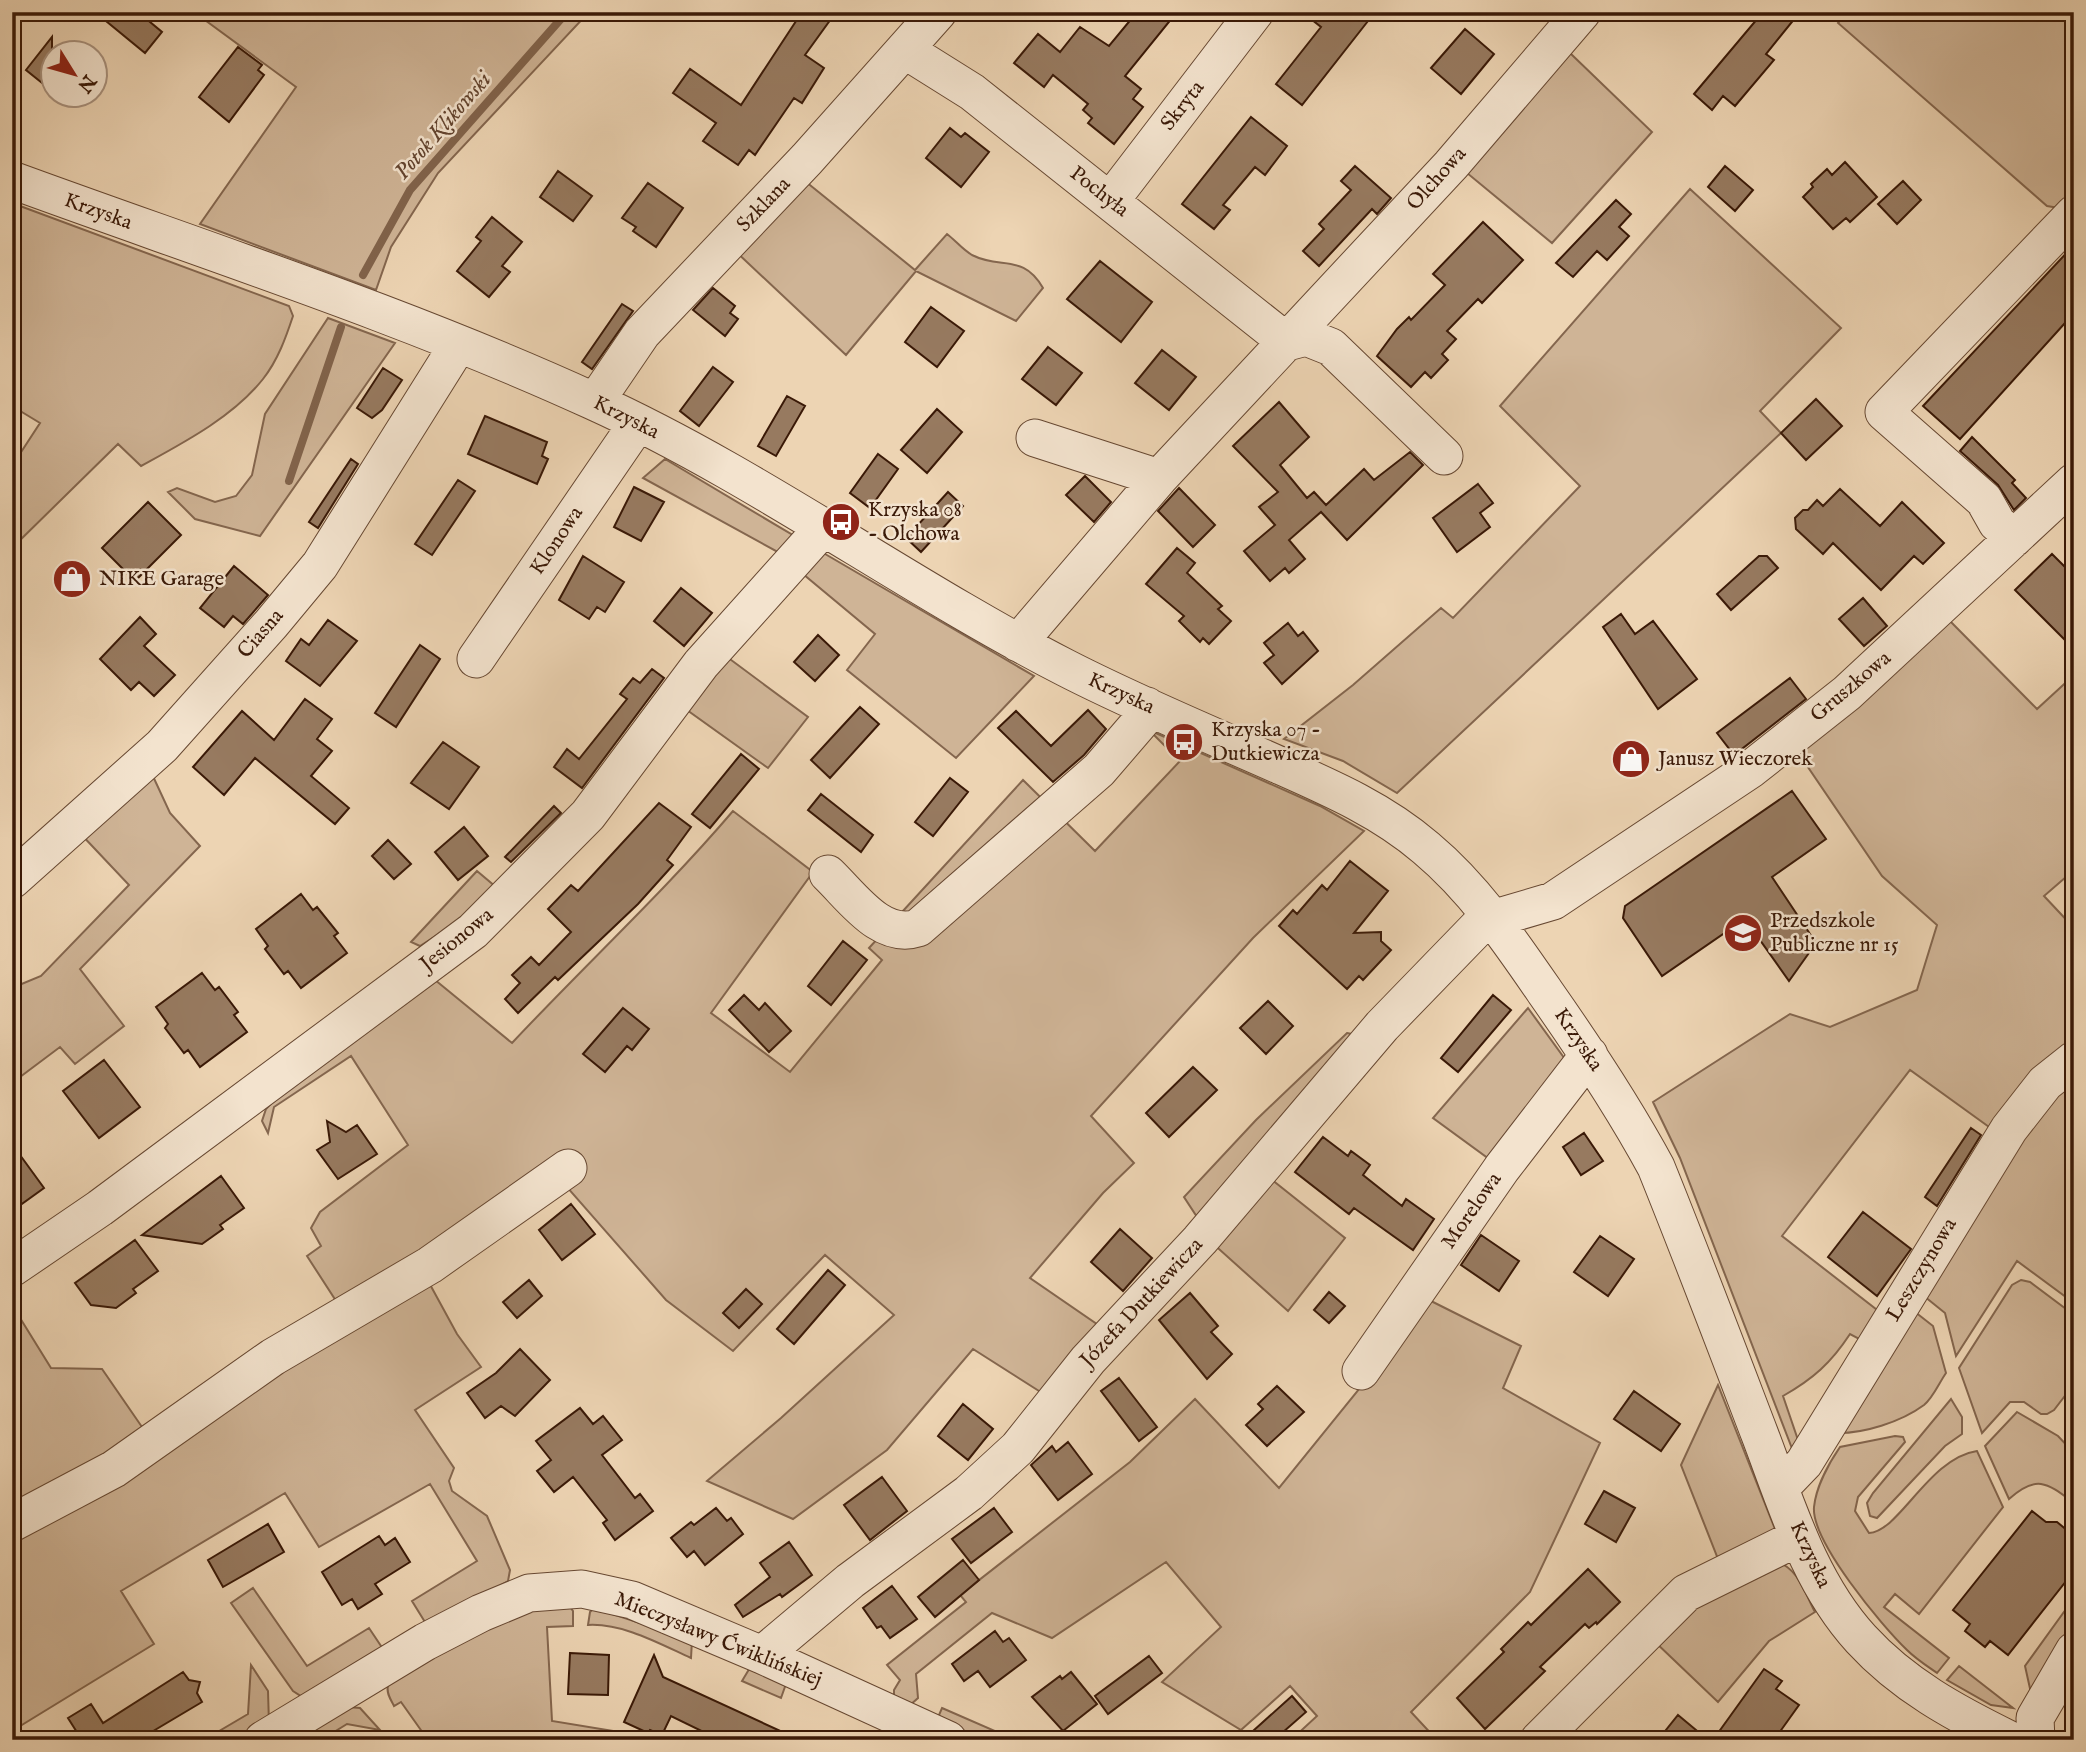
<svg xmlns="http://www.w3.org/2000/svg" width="2086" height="1752" font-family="'IM FELL English',serif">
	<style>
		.green { fill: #cfb496; stroke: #84664e; stroke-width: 2 }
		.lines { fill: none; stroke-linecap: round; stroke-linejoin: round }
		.stream { stroke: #81634b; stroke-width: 8 }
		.building { fill: #977a60; stroke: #3a1907; stroke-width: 2 }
		.minor-casing { stroke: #674832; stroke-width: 39 }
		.minor { stroke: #f3e3ce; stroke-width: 37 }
		.labels { text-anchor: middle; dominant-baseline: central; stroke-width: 5; stroke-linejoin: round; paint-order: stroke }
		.street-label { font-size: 21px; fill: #3a1907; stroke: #f3e3ce }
		.poi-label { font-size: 21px; fill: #3a1907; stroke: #f3e3ce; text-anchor: start }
		.water-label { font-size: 23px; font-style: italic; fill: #63442f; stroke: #f3e3ce }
	</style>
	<rect width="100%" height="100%" fill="#edd4b3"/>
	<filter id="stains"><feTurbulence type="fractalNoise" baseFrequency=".00286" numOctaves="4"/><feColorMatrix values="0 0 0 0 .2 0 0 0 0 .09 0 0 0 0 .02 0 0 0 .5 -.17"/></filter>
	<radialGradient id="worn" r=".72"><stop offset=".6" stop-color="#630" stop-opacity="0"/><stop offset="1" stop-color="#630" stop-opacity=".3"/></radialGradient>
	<path class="green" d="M194 12H589L438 173 391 247 376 290 200 224 296 87Z
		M1847 12H2074V200L2065 209 2047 206 1838 23Z
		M1570 53 1652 132 1552 243 1467 173Z
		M800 177 915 270 947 234C955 240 963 250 972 255 1001 270 1023 253 1043 288L1016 321 916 271 846 355 732 248Z
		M1690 189 1841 328 1760 411 1781 433 1397 793 1343 761 1284 739 1353 685 1441 608 1453 618 1580 486 1500 406Z
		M12 203 289 306 293 316C286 337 278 360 263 379 233 417 183 443 141 466L118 444 12 548V466L40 423 12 406Z
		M328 318 395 343 260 536 195 519 168 492 177 488 215 502 236 496 252 475 265 414Z
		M665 459 796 537 787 557 643 478Z
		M820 551 1034 676 956 758 847 670 875 634 797 569Z
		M1948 619 2037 709 2074 675V870L2044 896 2074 928V1049L1996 1132 1910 1070 1782 1236 1881 1313 1863 1341 1850 1334C1831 1363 1813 1379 1783 1396L1798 1440 1793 1451 1680 1158 1653 1102 1790 1014 1830 1027 1917 990 1937 925 1882 876 1799 754Z
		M719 651 808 717 768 768 680 705Z
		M1149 730 1320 806 1364 831 1253 938 1091 1116 1134 1163 1103 1193 1030 1278 1104 1329 1050 1398 973 1349 887 1450 793 1519 707 1481 781 1418 894 1315 825 1255 733 1351 666 1300 560 1179 427 1279 457 1334 481 1367 415 1410 454 1468 449 1481 452 1491 487 1516 510 1570 508 1581 428 1627 412 1601 477 1561 430 1484 319 1547 285 1493 121 1591 154 1644 12 1731V1305L51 1368 102 1369 142 1427 338 1304 307 1256 321 1246 311 1228 320 1212 408 1145 351 1056 274 1107 268 1133 262 1121 266 1109 281 1093 429 975 512 1043C585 965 664 892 733 811L813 872 711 1013 790 1072 882 960 869 948 1023 780 1095 851 1180 761Z
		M151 772 170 813 200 846 80 969 124 1026 75 1064 60 1047 12 1083V988L41 976 129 885 78 831Z
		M477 871 503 893 420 946 411 942Z
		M1528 1008 1570 1066 1496 1164 1433 1118Z
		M1347 1033 1361 1036 1201 1223 1184 1197 1256 1120Z
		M2074 1071V1303L2017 1261 1956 1356 1945 1313 1919 1292 2016 1130Z
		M1266 1175 1345 1238 1288 1311 1210 1241Z
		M2021 1280 2030 1282 2074 1315V1384L2054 1410 2047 1414H2041L2024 1402H2010L1982 1433 1959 1368 2012 1285Z
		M1425 1298 1521 1346 1503 1388 1600 1443 1530 1592 1411 1712 1437 1740H1291L1317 1716 1290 1686 1241 1730 1162 1682 1221 1627 1166 1562 1052 1638 992 1613 916 1674 918 1698 909 1706 894 1697V1690L900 1680 887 1665 966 1602 960 1595 1130 1462 1195 1399 1279 1488 1360 1388Z
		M1910 1308 1933 1326 1946 1373C1939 1383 1933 1398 1924 1405 1901 1422 1863 1434 1835 1433Z
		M1718 1385 1775 1529 1720 1564 1681 1465Z
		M1951 1399 1962 1417V1434L1945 1446 1877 1518 1870 1516 1867 1503 1873 1493Z
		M2017 1412 2058 1436 2074 1453V1503C2047 1483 2037 1474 2009 1499L1985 1446Z
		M1895 1436 1903 1437 1905 1442 1858 1497 1855 1511 1869 1533C1899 1532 1929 1458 1977 1451L2003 1507 1919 1614 1895 1594 1884 1607 1949 1658 1937 1673C1927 1666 1916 1659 1907 1650 1882 1626 1811 1541 1814 1507 1816 1487 1829 1463 1840 1447Z
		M1776 1562C1797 1566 1805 1593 1815 1612L1769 1641 1718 1702 1653 1640 1692 1603Z
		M253 1588 307 1666 369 1628 385 1652 307 1700 293 1691 231 1603Z
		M2074 1598V1619L2031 1693 2025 1666Z
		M541 1607H570L573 1611V1626L547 1627 552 1721 613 1731 632 1740H428L401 1702 394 1706C391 1700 386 1693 388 1686 397 1661 513 1619 541 1607Z
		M594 1608 692 1640 691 1658C660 1644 623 1623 588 1625L590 1612Z
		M251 1665 268 1691 269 1724 241 1740H204L248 1714Z
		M751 1666 787 1681 781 1698 742 1681Z
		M1959 1666 2013 1708 1991 1705 1947 1680Z
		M348 1707 360 1708 380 1730 347 1724 321 1740H307L306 1729Z
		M942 1708 995 1731 986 1740H978L936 1722Z"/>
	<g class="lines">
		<path class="stream" d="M363 275 410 190 567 12
			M289 481 341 327"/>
	</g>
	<path class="building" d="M95 12H138L162 32 145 53Z
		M802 12H836L805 55 824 68 802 103 794 98 755 155 749 150 738 165 703 141 716 123 673 93 690 69 741 105Z
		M1137 12H1177L1125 76 1141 89 1133 99 1143 107 1114 144 1088 123 1092 118 1083 110 1088 104 1053 75 1044 87 1014 63 1038 34 1060 52 1080 27 1109 46Z
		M1302 12H1357L1368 21 1302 105 1276 84 1321 27Z
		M1763 12H1800L1766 54 1774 60 1735 106 1723 96 1712 110 1694 94Z
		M1465 29 1494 54 1461 94 1431 68Z
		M52 37V91L26 70Z
		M238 47 262 65 258 70 264 75 229 122 199 97Z
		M1251 117 1287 146 1265 175 1255 167 1223 205 1230 210 1214 229 1182 204Z
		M950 128 961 137 965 133 989 152 961 187 926 158Z
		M1845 162 1877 197 1850 222 1846 218 1833 229 1803 197 1813 187 1811 184 1827 169 1832 175Z
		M1355 166 1391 198 1377 214 1372 209 1319 266 1303 251 1324 229 1319 224 1351 190 1341 181Z
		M1725 166 1753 190 1735 211 1708 187Z
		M558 171 592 196 573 221 540 197Z
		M1903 181 1921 200 1897 224 1878 204Z
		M648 183 683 208 656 247 633 231 636 227 622 218Z
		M1616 200 1631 214 1619 227 1629 236 1607 260 1597 251 1573 277 1556 263Z
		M492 217 522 242 502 266 510 272 489 297 457 271 481 241 476 237Z
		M1483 222 1523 260 1482 303 1478 299 1447 331 1456 339 1442 354 1448 360 1431 378 1425 372 1411 387 1377 356 1397 329 1409 317 1411 320 1445 285 1433 274Z
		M2074 245V313L1960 439 1923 406Z
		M1100 261 1152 302 1121 342 1067 299Z
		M713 288 735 306 730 313 738 319 725 336 693 310Z
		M622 304 633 311 592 369 582 362Z
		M931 307 964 331 937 367 905 342Z
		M1048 347 1082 373 1056 405 1022 379Z
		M1162 350 1196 377 1169 410 1135 383Z
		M713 367 733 382 699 426 680 411Z
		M383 368 402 380 382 410 372 418 357 408Z
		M787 396 805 406 776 456 758 446Z
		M1816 399 1842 426 1806 460 1781 433Z
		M1279 402 1309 437 1280 465 1307 498 1314 492 1326 505 1364 469 1374 480 1410 452 1423 465 1347 540 1321 512 1289 540 1305 559 1289 573 1285 568 1270 581 1244 551 1275 525 1259 507 1278 492 1233 446Z
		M937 409 962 432 927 473 901 450Z
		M485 416 547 442 542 456 548 459 537 484 468 454Z
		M1972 437 2015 480 2012 483 2026 498 2014 510 1998 485 1960 451Z
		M878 454 898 469 870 508 850 493Z
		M351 459 358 464 318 528 309 522Z
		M1085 476 1111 502 1094 522 1066 495Z
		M458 480 475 491 432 555 415 544Z
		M1478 484 1493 503 1480 513 1490 527 1457 552 1433 518Z
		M634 487 664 502 641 541 614 527Z
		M1179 488 1215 525 1193 547 1158 511Z
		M1840 489 1880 526 1902 502 1944 543 1923 564 1914 556 1881 590 1833 543 1823 554 1796 529 1795 518 1803 510H1808L1817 500 1823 506Z
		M948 492 963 506 921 552 906 538Z
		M148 502 181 535 135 581 102 548Z
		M1177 548 1195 563 1187 573 1222 606 1218 609 1231 621 1209 644 1203 638 1200 642 1179 621 1184 616 1146 584Z
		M2052 554 2074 576V649L2015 590Z
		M583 556 624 582 605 612 597 607 589 619 559 600Z
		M1759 556H1767L1778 568 1731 610 1717 594Z
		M234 566 268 595 243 624 233 616 224 627 200 608Z
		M681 588 712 613 684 646 654 621Z
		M1863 598 1887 626 1864 646 1839 619Z
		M1621 614 1635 634 1653 621 1697 679 1658 709 1603 627Z
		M140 617 156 634 144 646 175 675 154 696 139 682 131 690 100 659Z
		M328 620 357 641 320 686 286 661 301 639 309 645Z
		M1288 623 1298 636 1303 632 1318 651 1282 684 1264 663 1274 655 1264 643Z
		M818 635 839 655 815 681 794 662Z
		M420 645 440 659 396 727 375 713Z
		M652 669 664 678 582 788 554 767 567 749 579 759 627 699 620 694 633 678 640 683Z
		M1790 678 1806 699 1734 755 1717 733Z
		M305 699 332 719 317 739 332 751 311 776 349 808 335 824 255 758 224 795 193 767 242 711 274 740Z
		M860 707 879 724 830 778 811 760Z
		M1088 710 1106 729 1084 755 1053 782 998 728 1016 711 1051 746Z
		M443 742 479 767 449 809 411 783Z
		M741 754 759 769 710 828 692 814Z
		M950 778 968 792 933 836 915 822Z
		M1792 791 1826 839 1772 877 1816 943 1789 981 1745 919 1662 976 1623 918 1625 906Z
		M821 794 873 835 861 852 808 810Z
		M659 803 691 827 667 860 673 865 638 904 558 980 555 977 518 1013 505 999 520 983 512 975 531 957 539 965 571 932 548 909 571 885 578 891Z
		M554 806 561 813 511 862 505 857Z
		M464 827 488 856 458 880 435 852Z
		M388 840 411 864 394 879 372 856Z
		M1350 861 1388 891 1354 933 1381 932V941L1391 950 1363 980 1359 976 1347 989 1279 926 1293 910 1297 914 1322 885 1327 890Z
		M301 894 313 910 317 907 338 933 334 936 347 953 301 988 288 971 284 974 265 949 268 946 256 929Z
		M843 941 867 960 831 1005 808 986Z
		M202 973 215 990 219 987 238 1012 234 1015 247 1032 200 1067 188 1050 184 1053 165 1028 168 1024 156 1007Z
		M744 995 759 1010 765 1003 791 1031 769 1052 729 1010Z
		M1493 995 1511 1010 1458 1072 1441 1058Z
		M1268 1001 1293 1026 1266 1054 1240 1028Z
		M623 1008 649 1029 632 1050 627 1046 605 1072 583 1054Z
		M104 1060 140 1107 99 1138 63 1091Z
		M1193 1067 1217 1090 1169 1137 1146 1113Z
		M327 1121 346 1132 357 1125 377 1154 338 1179 317 1150 330 1142Z
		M1971 1128 1981 1135 1937 1206 1925 1197Z
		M1584 1133 1603 1161 1581 1175 1563 1147Z
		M1323 1137 1348 1156 1351 1151 1370 1165 1363 1175 1402 1206 1406 1199 1434 1219 1413 1250 1354 1208 1349 1214 1295 1172Z
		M12 1144 44 1188 12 1211Z
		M221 1176 244 1208 220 1225 223 1229 202 1244 142 1235Z
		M571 1204 595 1234 562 1260 539 1230Z
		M1863 1212 1911 1249 1877 1296 1828 1257Z
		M1120 1229 1152 1258 1123 1291 1091 1262Z
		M1481 1235 1519 1261 1499 1291 1461 1265Z
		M1600 1236 1634 1259 1608 1296 1574 1272Z
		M135 1240 158 1271 133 1289 136 1293 116 1308 91 1305 75 1283Z
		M828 1270 845 1285 794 1344 777 1329Z
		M529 1280 542 1296 517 1318 503 1302Z
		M746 1289 762 1304 739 1328 723 1313Z
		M1329 1292 1345 1306 1329 1323 1314 1310Z
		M1190 1293 1218 1326 1211 1332 1232 1354 1207 1379 1159 1320Z
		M520 1349 550 1380 515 1416 501 1406 485 1418 467 1393 496 1373Z
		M1119 1378 1157 1427 1139 1441 1101 1391Z
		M1277 1386 1304 1412 1267 1446 1246 1425 1263 1409 1258 1404Z
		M1634 1391 1680 1424 1661 1451 1614 1419Z
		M963 1404 993 1429 968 1460 938 1436Z
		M580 1408 593 1424 603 1416 622 1440 602 1455 635 1498 640 1494 653 1511 615 1540 603 1523 607 1520 573 1477 554 1492 537 1471 551 1460 536 1441Z
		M1068 1442 1092 1474 1058 1500 1031 1465 1052 1446 1056 1452Z
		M882 1477 907 1511 870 1540 844 1505Z
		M1604 1491 1635 1508 1616 1542 1585 1524Z
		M716 1508 727 1521 731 1518 743 1534 705 1565 694 1551 687 1557 671 1538 691 1522 694 1525Z
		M994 1508 1012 1532 971 1563 952 1539Z
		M2032 1511 2046 1522H2057L2068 1531 2074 1545V1571L2008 1655 1990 1641 1985 1647 1965 1631 1970 1624 1953 1610Z
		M268 1524 284 1552 223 1587 208 1560Z
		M379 1536 385 1545 395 1538 410 1562 375 1584 382 1594 358 1609 352 1599 342 1605 322 1572Z
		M789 1542 812 1575 782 1597 780 1594 743 1617 735 1605 770 1577 760 1563Z
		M963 1560 979 1580 935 1617 918 1597Z
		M1588 1569 1620 1602 1597 1624 1596 1622 1589 1628 1585 1624 1540 1667 1545 1671 1485 1729 1457 1698 1504 1652 1501 1649 1528 1622 1531 1625Z
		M892 1586 917 1619 890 1638 881 1626 877 1628 863 1608Z
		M995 1631 1003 1642 1009 1638 1026 1660 990 1687 978 1671 964 1681 952 1664Z
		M570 1653 609 1655 608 1695 568 1694Z
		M654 1655 663 1677 800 1740H720L671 1716 662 1735 650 1730 648 1733 624 1722Z
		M1149 1656 1162 1673 1108 1714 1095 1696Z
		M1764 1669 1782 1681 1776 1689 1799 1705 1774 1740H1713Z
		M183 1672 189 1680 200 1682 197 1693 202 1702 138 1740H77L80 1737 68 1718 91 1704 103 1723Z
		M1071 1672 1097 1704 1063 1731 1032 1697 1060 1676 1062 1679Z
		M1292 1696 1306 1712 1274 1740H1243Z
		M1678 1715 1708 1740H1658Z"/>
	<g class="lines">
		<g class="minor-casing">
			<path id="minor" d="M905 50 972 92 1287 342
				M12 180C206 251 405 315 593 401 756 475 906 586 1066 668 1136 704 1209 734 1281 766 1333 789 1383 811 1426 848 1474 888 1510 941 1545 992 1585 1049 1623 1106 1656 1167 1692 1256 1726 1346 1760 1435 1787 1506 1809 1582 1861 1639 1903 1685 1955 1713 2010 1740
				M1111 200 1255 12
				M1287 342 1306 337 1331 347 1444 456
				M595 402 642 333 807 159 938 12
				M1035 438 1159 478
				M2014 538 1997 523 1984 500 1884 412 2074 214
				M1018 643 1159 478 1451 165 1582 12
				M476 659 637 424
				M828 874C853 898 881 940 918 928L1099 770 1142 720 1147 706
				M12 880 162 746 271 624 320 565 458 345
				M12 1268 100 1208 473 931 588 815 701 664 822 529
				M1361 1371 1502 1168 1589 1055
				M1780 1488 1804 1463 2009 1129 2045 1083 2074 1060
				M12 1523 114 1469 273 1357 430 1265 568 1168
				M762 1655 850 1581 969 1493 1018 1448 1088 1360 1200 1240 1382 1026 1479 926 1492 919 1553 901 1751 769 1847 693 2074 482
				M263 1740 425 1642 481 1613 529 1593 582 1589 632 1600 762 1655 948 1740
				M1539 1740 1686 1593 1799 1537
				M2036 1740 2035 1718 2074 1651"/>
		</g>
		<use href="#minor" class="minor"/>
	</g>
	<defs>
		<g id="bus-disc" transform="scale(2.0125)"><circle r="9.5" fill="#8f2418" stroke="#f3e3ce"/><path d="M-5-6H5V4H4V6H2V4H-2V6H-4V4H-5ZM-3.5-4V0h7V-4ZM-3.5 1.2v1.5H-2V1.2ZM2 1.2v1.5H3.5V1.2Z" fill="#fff"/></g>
		<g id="shop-disc" transform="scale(2.0125)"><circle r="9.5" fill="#8f2418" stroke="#f3e3ce"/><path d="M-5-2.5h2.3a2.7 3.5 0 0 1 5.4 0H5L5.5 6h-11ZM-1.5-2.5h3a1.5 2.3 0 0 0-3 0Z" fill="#fff"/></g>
		<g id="school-disc" transform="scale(2.0125)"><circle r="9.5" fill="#8f2418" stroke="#f3e3ce"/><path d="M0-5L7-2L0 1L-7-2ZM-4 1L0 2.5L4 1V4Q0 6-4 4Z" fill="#fff"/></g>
	</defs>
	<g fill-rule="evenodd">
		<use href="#bus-disc" x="841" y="522"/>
		<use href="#shop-disc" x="72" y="579"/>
		<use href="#bus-disc" x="1184" y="742"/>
		<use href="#shop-disc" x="1631" y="759"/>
		<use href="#school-disc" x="1743" y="933"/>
	</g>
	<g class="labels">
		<g class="street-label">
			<text transform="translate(1183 106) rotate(-52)">Skryta</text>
			<text transform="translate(1437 179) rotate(-48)">Olchowa</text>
			<text transform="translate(1099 192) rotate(38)">Pochyła</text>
			<text transform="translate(764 205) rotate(-46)">Szklana</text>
			<text transform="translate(98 212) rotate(20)">Krzyska</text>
			<text transform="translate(626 418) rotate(27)">Krzyska</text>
			<text transform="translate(557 541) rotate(-56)">Klonowa</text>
			<text transform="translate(261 634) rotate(-49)">Ciasna</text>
			<text transform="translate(1851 687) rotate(-40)">Gruszkowa</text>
			<text transform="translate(1121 694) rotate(25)">Krzyska</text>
			<text transform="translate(457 940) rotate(-39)">Jesionowa</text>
			<text transform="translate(1578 1040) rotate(56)">Krzyska</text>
			<text transform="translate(1472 1211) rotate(-55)">Morelowa</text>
			<text transform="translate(1922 1270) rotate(-59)">Leszczynowa</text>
			<text transform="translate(1142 1303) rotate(-47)">Józefa Dutkiewicza</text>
			<text transform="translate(1810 1555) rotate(65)">Krzyska</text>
			<text transform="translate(718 1640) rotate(22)">Mieczysławy Ćwiklińskiej</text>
		</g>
		<g class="poi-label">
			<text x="868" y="510">Krzyska 08<tspan x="868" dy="24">- Olchowa</tspan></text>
			<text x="99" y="579">NIKE Garage</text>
			<text x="1211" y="730">Krzyska 07 -<tspan x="1211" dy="24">Dutkiewicza</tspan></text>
			<text x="1658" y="759">Janusz Wieczorek</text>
			<text x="1770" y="921">Przedszkole<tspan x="1770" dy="24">Publiczne nr 15</tspan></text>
		</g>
		<g class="water-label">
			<text transform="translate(443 126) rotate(-49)">Potok Klikowski</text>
		</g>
	</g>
	<rect width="2086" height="1752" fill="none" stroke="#edd4b3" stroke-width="42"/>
	<rect x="14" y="14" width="2058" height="1724" fill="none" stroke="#3a1907" stroke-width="3.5"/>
	<rect x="21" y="21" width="2044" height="1710" fill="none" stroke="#3a1907" stroke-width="2"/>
	<g transform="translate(74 74) rotate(127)"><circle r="33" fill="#f3e3ce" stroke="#a9927e" stroke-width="2"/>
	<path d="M0-5L12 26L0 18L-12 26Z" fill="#8f2418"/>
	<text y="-10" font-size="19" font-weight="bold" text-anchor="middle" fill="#3a1907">N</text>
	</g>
	<rect width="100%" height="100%" filter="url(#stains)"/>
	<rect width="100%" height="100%" fill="url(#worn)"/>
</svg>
